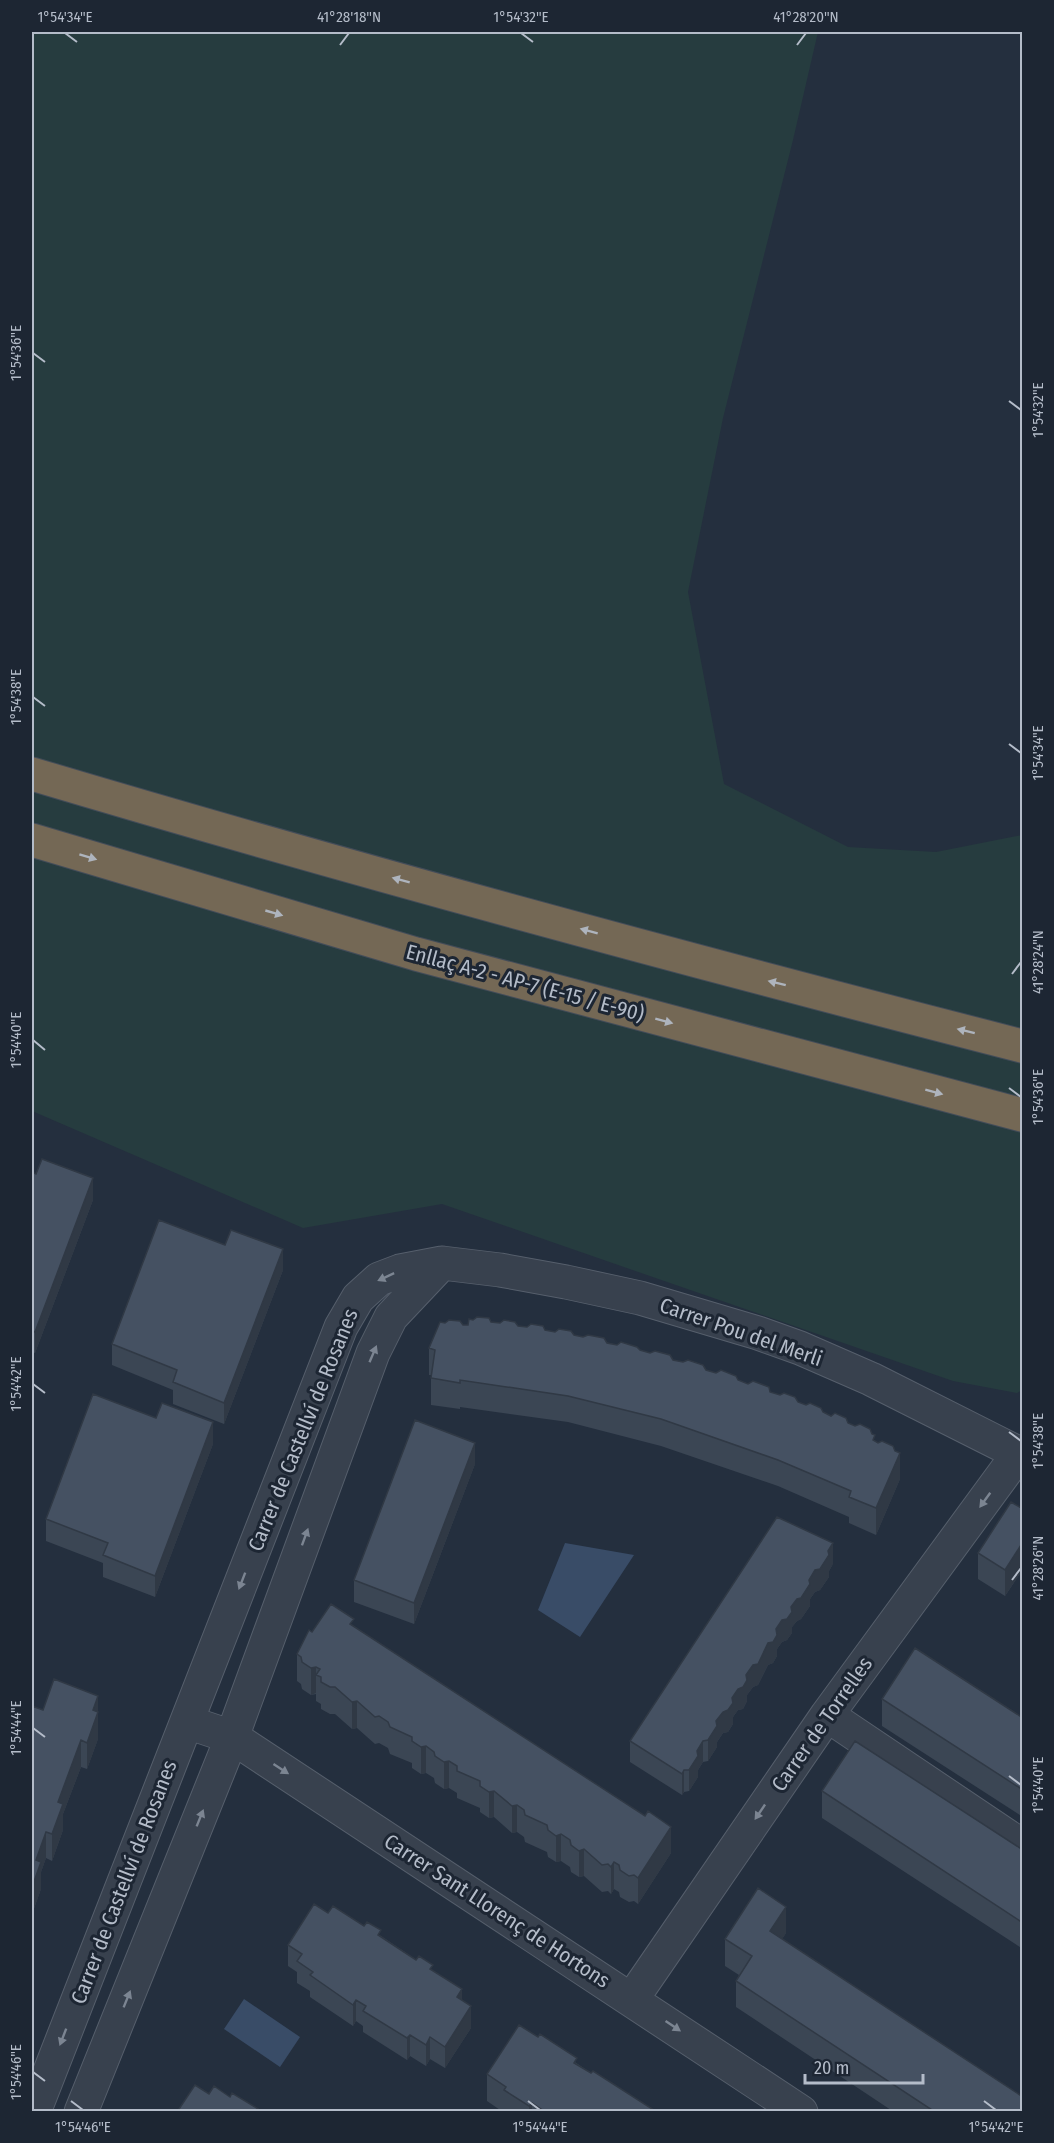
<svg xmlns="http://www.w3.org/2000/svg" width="1054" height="2143" font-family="'Fira Sans Condensed',sans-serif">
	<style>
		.green { fill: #263c3f }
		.water { fill: #394c67 }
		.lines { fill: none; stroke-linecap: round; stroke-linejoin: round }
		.minor-casing { stroke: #565f6c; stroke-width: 35 }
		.highway-casing { stroke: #434c59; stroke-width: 35 }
		.minor { stroke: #38414e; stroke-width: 33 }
		.highway { stroke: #746855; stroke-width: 33 }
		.wall { fill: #3b4654 }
		.shaded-wall { fill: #303945 }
		.building { fill: #455162; stroke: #303945; stroke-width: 1.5 }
		.oneway { fill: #aeb4bd }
		.oneway2 { fill: #7c8592 }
		.ticks { fill: none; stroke: #b4bcc9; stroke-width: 2 }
		.labels { text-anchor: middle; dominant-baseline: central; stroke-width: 6; stroke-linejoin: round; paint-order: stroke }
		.street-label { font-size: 21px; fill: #b4bcc9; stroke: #1d2633 }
		.neatline { fill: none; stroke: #b4bcc9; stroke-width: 2 }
		.ticks-label { font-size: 15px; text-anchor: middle; fill: #b4bcc9 }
	</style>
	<rect width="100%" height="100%" fill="#242f3e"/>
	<path class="green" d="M32 32H818L793 140 723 418 688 592 724 784 848 847 936 852 1022 835V1390L1017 1393 953 1381 442 1204 303 1228 32 1111Z"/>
	<path class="water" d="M565 1543 634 1555 580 1637 538 1610Z
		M244 1999 300 2037 280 2067 224 2029Z"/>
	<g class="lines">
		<g class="minor-casing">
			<path id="minor" d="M827 1715 1022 1846
				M187 1722 232 1737 801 2112
				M632 1999 827 1715 1019 1453
				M34 2112 341 1327 358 1298 379 1279 400 1271 442 1263 500 1270 566 1282 640 1298 758 1333 800 1348 871 1379 1022 1455
				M81 2112 232 1737 373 1353 391 1317 442 1263"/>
		</g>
		<g class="highway-casing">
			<path id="highway" d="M32 774C360 872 691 961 1022 1046
				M32 840 416 954 1022 1115"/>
		</g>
		<use href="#minor" class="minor"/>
		<use href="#highway" class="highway"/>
	</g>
	<path class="wall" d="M32 1172 93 1200 35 1353 32 1352Z
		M283 1270 224 1424 173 1404V1390L112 1365V1344Z
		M491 1322 574 1335 640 1350 738 1380 798 1402 848 1423 875 1442 900 1479 876 1535 849 1523V1517L778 1486 661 1446 568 1422 460 1407V1409L431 1405V1375H429V1348L463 1325H468Z
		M213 1444 155 1597 103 1577V1563L46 1541V1519Z
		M475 1464 414 1624 354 1602V1580Z
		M1023 1509V1572H1021L1005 1596 978 1579V1553Z
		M833 1564 829 1571V1577L820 1590 815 1592 810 1599V1606L801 1619 797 1621 792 1627V1633L787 1640 782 1642 777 1649V1656L773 1663 768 1665 758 1685 753 1687 747 1695V1701L743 1709 738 1710 733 1717V1724L728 1732 723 1733 717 1742V1747L708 1761 703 1762 698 1770V1777L689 1791 684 1792 682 1795 630 1762V1741Z
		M354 1626 671 1853 638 1904 634 1901 629 1902 620 1897 619 1892 614 1889 611 1894 608 1891 602 1892 584 1876 579 1877 571 1872 570 1867 561 1861 556 1862 548 1857 547 1852 525 1842 524 1837 517 1832 512 1833 494 1817 489 1818 480 1812V1808L457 1798V1793L449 1788 444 1789 435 1783 434 1778 426 1773 421 1774 412 1768V1763L390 1754 388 1748 379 1743 375 1744 357 1728 352 1729 335 1714H330L321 1709V1704L316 1701V1694L311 1695 302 1689 301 1684 297 1681V1654L312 1632Z
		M98 1696V1739L87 1769 81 1767 63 1814V1830L52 1861 46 1858 41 1872V1889L32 1914 43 1710Z
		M882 1699 1023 1718V1817L882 1726Z
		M822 1791 1023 1850V1949L822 1818Z
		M328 1913 381 1936 433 1971 462 2000 471 2028 445 2068 430 2059 426 2066 410 2056 407 2060 363 2032V2026L356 2021 353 2026 310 1997V1991L297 1983V1972L288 1966V1945Z
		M786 1933 782 1939 1023 2112H894L736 2007V1981L739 1975 725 1966V1939Z
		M538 2037 591 2073 657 2112H503L487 2101V2074Z"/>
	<path class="shaded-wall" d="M93 1178V1200L35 1353V1332Z
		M283 1249V1270L224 1424V1403Z
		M213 1422V1444L155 1597V1576Z
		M475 1443V1464L414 1624V1603Z
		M900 1453V1479L876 1535V1508Z
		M833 1543V1564L829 1571V1577L820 1590 815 1592 810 1599V1606L801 1619 797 1621 792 1627V1633L787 1640 782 1642 777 1649V1656L773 1663 768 1665 758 1685 753 1687 747 1695V1701L743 1709 738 1710 733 1717V1724L728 1732 723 1733 717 1742V1747L708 1761V1740L716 1721Z
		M1021 1545V1572L1005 1596V1570Z
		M316 1667V1693L311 1695V1668Z
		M98 1696V1739L87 1769V1743L93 1710Z
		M357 1701V1728L352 1729V1702Z
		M81 1740V1767L63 1814V1830L52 1861V1834L58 1802Z
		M703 1741V1762L698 1770V1777L689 1791V1770L697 1751Z
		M426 1746V1773L421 1774V1747Z
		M449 1761V1788L444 1789V1762Z
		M684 1770V1792L682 1795V1774Z
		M494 1791V1817L489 1818V1792Z
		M517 1805V1832L512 1833V1806Z
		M671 1827V1853L638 1904V1878Z
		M46 1832V1858L41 1872V1889L32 1914V1887L36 1860Z
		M561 1834V1861L556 1862V1836Z
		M584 1849V1876L579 1877V1851Z
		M614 1862V1889L611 1894V1867Z
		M786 1907V1933L770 1958V1931Z
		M462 1989V2010L457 1997Z
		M356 2000V2021L353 2026V2005Z
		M471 2006V2028L445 2068V2047Z
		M410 2035V2056L407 2060V2038Z
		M430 2037V2059L426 2066V2045Z
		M532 2103V2112H529V2106Z"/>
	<path class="building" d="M42 1159 93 1178 35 1332 32 1330V1172L36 1174Z
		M159 1220 225 1245 231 1230 283 1249 224 1403 173 1382 177 1370 112 1344Z
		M477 1317 489 1318 491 1322 500 1323 504 1320 515 1322 518 1326 527 1327 531 1324 543 1326 545 1330 555 1332 559 1329 571 1331 574 1335 583 1337 588 1335 604 1338 607 1343 617 1345 621 1342 637 1347 640 1350 650 1353 655 1351 670 1355 673 1360 683 1362 688 1360 703 1365 706 1370 716 1373 721 1370 736 1376 738 1380 748 1384 753 1381 769 1387 770 1392 780 1395 784 1393 795 1397 798 1402 806 1405 810 1403 821 1408 823 1412 831 1416 835 1413 846 1418 848 1423 855 1426 860 1424 870 1429 872 1434 875 1435 873 1440 878 1443 882 1441 893 1446 895 1451 900 1453 876 1508 849 1497 851 1491 778 1460 661 1419 568 1396 460 1380V1383L431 1378 435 1350 429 1348 440 1322 445 1323 449 1320 460 1321 463 1325H468L469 1319 473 1320Z
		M93 1394 156 1418 162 1403 213 1422 155 1576 103 1555 108 1543 46 1519Z
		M415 1420 475 1443 414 1603 354 1580Z
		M1011 1502 1023 1509V1546L1021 1545 1005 1570 978 1553Z
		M777 1517 833 1543 828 1551 829 1555 820 1569 815 1570 809 1580 810 1584 801 1598 797 1599 791 1607 792 1612 787 1619 782 1620 776 1629 777 1635 773 1642 768 1643 758 1664 753 1665 746 1675 747 1680 743 1687 738 1689 732 1698 733 1703 728 1710 723 1712 716 1721 717 1726 708 1740 703 1741 697 1751 698 1756 689 1770H684L682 1774 630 1741Z
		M331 1604 354 1619 350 1624 645 1816 648 1811 671 1827 638 1878 634 1875 629 1876 620 1870 619 1865 614 1862 611 1867 608 1864 602 1865 584 1849 579 1851 571 1845 570 1840 561 1834 556 1836 548 1830 547 1825 525 1815 524 1810 517 1805 512 1806 494 1791 489 1792 480 1786V1781L457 1771V1766L449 1761 444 1762 435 1756 434 1752 426 1746 421 1747 412 1741V1737L390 1727 388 1722 379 1716 375 1717 357 1701 352 1702 335 1687H330L321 1682V1677L316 1675 320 1669 316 1667 311 1668 302 1662 301 1657 297 1654 309 1630 312 1632Z
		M915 1648 1023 1718V1790L882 1699Z
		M54 1679 98 1696 93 1710 98 1712 87 1743 81 1740 58 1802 63 1804 52 1834 46 1832 36 1860 41 1862 32 1887V1706L43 1710Z
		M855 1741 1023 1850V1923L822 1791Z
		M758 1888 786 1907 770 1931 1023 2097V2112H935L736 1981 752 1956 725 1939Z
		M314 1904 328 1913 333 1906 364 1926 367 1922 381 1930 378 1935 416 1960 419 1956 433 1965 430 1969 462 1989 457 1997 471 2006 445 2047 430 2037 426 2045 410 2035 407 2038 363 2011 366 2006 356 2000 353 2005 310 1975 313 1972 297 1961 302 1954 288 1945Z
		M519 2025 538 2037 540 2034 577 2058 574 2063 591 2073 593 2071 657 2112H543L544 2111 532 2103 529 2106 504 2090 506 2087 487 2074Z
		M195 2085 209 2094 214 2086 230 2097 232 2093 263 2112H177Z"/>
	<defs><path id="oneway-solid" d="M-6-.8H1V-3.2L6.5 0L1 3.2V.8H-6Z" transform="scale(1.5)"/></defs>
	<g class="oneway">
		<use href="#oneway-solid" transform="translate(88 857) rotate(17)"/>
		<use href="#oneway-solid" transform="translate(401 880) rotate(-165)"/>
		<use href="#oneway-solid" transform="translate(274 913) rotate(16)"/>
		<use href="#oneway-solid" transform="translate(589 931) rotate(-165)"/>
		<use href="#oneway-solid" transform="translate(777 983) rotate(-166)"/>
		<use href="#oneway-solid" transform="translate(664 1021) rotate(15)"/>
		<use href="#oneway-solid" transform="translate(966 1031) rotate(-166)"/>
		<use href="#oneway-solid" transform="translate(934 1092) rotate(15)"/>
	</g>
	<g class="oneway2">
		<use href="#oneway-solid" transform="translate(386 1277) rotate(155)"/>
		<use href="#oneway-solid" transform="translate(373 1354) rotate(-67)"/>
		<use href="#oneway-solid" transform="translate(985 1500) rotate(126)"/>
		<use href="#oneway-solid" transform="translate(305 1537) rotate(-70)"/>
		<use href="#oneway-solid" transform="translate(242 1581) rotate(111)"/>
		<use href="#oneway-solid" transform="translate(281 1769) rotate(33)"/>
		<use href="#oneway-solid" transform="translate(760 1812) rotate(124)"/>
		<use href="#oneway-solid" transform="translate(200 1818) rotate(-68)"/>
		<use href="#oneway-solid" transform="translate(127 1999) rotate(-68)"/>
		<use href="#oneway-solid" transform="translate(673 2026) rotate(34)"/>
		<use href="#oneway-solid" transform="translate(63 2037) rotate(111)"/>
	</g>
	<path class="ticks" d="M65 33 77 42M521 33 533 42M340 45 349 33M797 45 806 33M33 353 45 362M1009 401 1021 410M33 697 45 706M1009 744 1021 753M1012 974 1021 962M33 1040 45 1050M1009 1088 1021 1097M33 1384 45 1393M1009 1432 1021 1441M1012 1580 1021 1568M33 1728 45 1737M1009 1776 1021 1785M33 2072 45 2081M71 2101 83 2110M528 2101 540 2110M984 2101 996 2110"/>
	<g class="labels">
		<g class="street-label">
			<text transform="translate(525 983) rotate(15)">Enllaç A-2 - AP-7 (E-15 / E-90)</text>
			<text transform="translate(741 1332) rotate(19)">Carrer Pou del Merli</text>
			<text transform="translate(303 1430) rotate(-68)">Carrer de Castellví de Rosanes</text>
			<text transform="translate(822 1724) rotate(-55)">Carrer de Torrelles</text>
			<text transform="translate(124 1882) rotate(-69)">Carrer de Castellví de Rosanes</text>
			<text transform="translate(497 1911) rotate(33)">Carrer Sant Llorenç de Hortons</text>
		</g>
	</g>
	<rect width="1054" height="2143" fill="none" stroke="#1d2633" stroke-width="66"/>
	<path d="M805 2074v9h118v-9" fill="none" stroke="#b4bcc9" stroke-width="3"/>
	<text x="814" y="2074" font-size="18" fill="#b4bcc9" stroke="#1d2633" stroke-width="4.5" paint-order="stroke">20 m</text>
	<rect x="33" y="33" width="988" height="2077" class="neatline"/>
	<g class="ticks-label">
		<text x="65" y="22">1°54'34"E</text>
		<text x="349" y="22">41°28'18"N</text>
		<text x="521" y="22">1°54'32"E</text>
		<text x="806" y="22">41°28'20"N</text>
		<text transform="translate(16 353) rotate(-90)" y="5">1°54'36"E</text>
		<text transform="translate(1038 410) rotate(-90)" y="5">1°54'32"E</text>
		<text transform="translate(16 697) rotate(-90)" y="5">1°54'38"E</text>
		<text transform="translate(1038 753) rotate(-90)" y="5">1°54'34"E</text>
		<text transform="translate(1038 962) rotate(-90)" y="5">41°28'24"N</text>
		<text transform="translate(16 1040) rotate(-90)" y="5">1°54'40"E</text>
		<text transform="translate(1038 1097) rotate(-90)" y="5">1°54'36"E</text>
		<text transform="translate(16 1384) rotate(-90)" y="5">1°54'42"E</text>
		<text transform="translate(1038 1441) rotate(-90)" y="5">1°54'38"E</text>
		<text transform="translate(1038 1568) rotate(-90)" y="5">41°28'26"N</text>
		<text transform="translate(16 1728) rotate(-90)" y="5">1°54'44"E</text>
		<text transform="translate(1038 1785) rotate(-90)" y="5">1°54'40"E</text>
		<text transform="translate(16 2072) rotate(-90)" y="5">1°54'46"E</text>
		<text x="83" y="2132">1°54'46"E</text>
		<text x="540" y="2132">1°54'44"E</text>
		<text x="996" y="2132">1°54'42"E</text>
	</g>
</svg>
